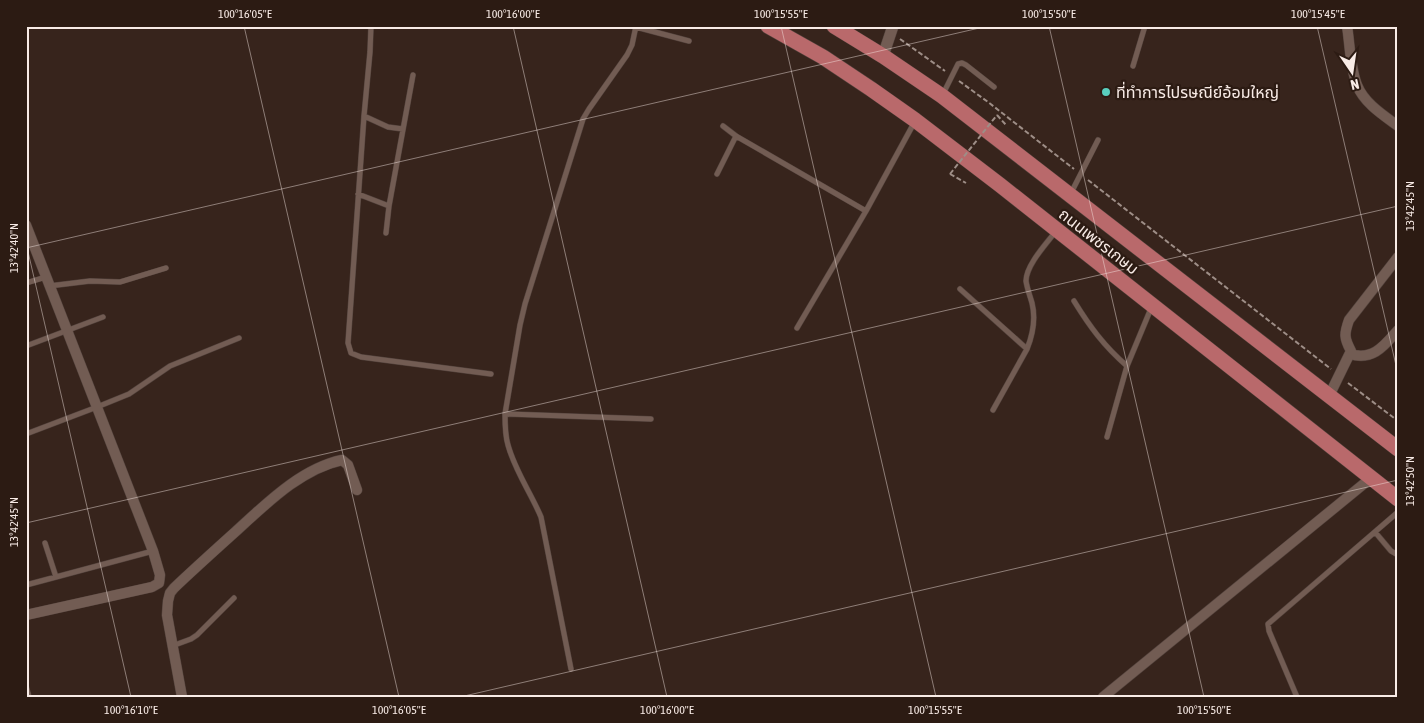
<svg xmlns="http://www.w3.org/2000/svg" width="1424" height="723" font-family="'Asap Condensed','Noto Sans Thai',sans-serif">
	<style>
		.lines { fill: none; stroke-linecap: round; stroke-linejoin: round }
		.service-casing { stroke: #52423c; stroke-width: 6 }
		.minor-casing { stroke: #52423c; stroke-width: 11 }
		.tertiary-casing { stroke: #52423c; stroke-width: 12 }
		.primary-casing { stroke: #52423c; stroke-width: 16 }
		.path { stroke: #9e8e87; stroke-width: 2; stroke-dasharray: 5 2.5; stroke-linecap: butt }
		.service { stroke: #725c53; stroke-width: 5 }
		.minor { stroke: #725c53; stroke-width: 10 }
		.tertiary { stroke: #725c53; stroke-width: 11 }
		.primary { stroke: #b9696b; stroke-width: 15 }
		.path-bridge { stroke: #9e8e87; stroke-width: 2; stroke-dasharray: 5 2.5; stroke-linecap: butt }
		.ticks { fill: none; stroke: #f8ebe6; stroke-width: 1; stroke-opacity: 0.45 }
		.poi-dot { fill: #59cebe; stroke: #2c1b13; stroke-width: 2 }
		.labels { text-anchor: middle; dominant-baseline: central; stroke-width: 4.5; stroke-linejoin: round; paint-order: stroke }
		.poi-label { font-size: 16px; fill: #f8ebe6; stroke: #2c1b13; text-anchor: start }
		.street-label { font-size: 16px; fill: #f8ebe6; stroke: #2c1b13 }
		.neatline { fill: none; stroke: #f8ebe6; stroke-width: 2 }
		.ticks-label { font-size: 12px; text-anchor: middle; fill: #f8ebe6 }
	</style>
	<rect width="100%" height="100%" fill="#37241c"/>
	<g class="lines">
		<g class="service-casing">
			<path id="service" d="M371 26 370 52 364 116 348 343 351 353 361 357 491 374
				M636 26 632 45 627 55 589 109 583 119 525 304 520 325 505 414 651 419
				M636 27 689 41
				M1133 66 1145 26
				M943 94 958 64 962 63 966 65 994 87
				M364 116 388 127 403 129
				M723 126 736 136 866 211 914 123
				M717 174 736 136
				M1071 193 1098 140
				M358 194 389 206 386 233
				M389 206 413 75
				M26 283 46 277
				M49 286 90 281 120 282 166 268
				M960 289 1027 349
				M1074 301C1090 327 1104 346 1127 366
				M797 328 866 211
				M26 346 103 317
				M993 410 1027 349C1033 334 1036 319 1032 303 1030 296 1027 288 1026 281 1026 265 1047 243 1056 231
				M505 414C505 424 505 435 508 445 515 471 531 493 541 517L571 669
				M26 434 97 407 129 394 170 366 239 338
				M1107 437 1127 366 1152 306
				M1375 532 1391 551 1398 555
				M45 543 56 577 153 551
				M26 585 56 577
				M172 646 191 639 197 635 234 598
				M26 686 29 697
				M1297 697 1269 631 1268 624 1398 512"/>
		</g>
		<g class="minor-casing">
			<path id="minor" d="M1347 26C1350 45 1350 67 1357 85 1364 103 1383 115 1398 126
				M26 225 153 551 160 575 159 583 152 587 26 615
				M1350 354C1373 361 1384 346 1398 330
				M1329 396 1351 351C1344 338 1344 334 1349 320L1398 257
				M182 697 167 615 168 601 170 593 174 588C194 569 214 551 234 533 265 505 300 469 342 460L348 465 357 490
				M1103 697 1371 478"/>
		</g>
		<g class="tertiary-casing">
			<path id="tertiary" d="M883 56 893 26"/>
		</g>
		<g class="primary-casing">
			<path id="primary" d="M768 26 823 57 871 89 915 120 1000 185 1398 499
				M834 26 883 56 942 96 1398 449"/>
		</g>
		<path class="path" d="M900 39 945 71
			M959 81 988 102 1074 169
			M997 115 1006 125
			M950 174 966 183
			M1088 180 1331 369
			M1348 383 1398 421"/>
		<use href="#service" class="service"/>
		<use href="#minor" class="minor"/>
		<use href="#tertiary" class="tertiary"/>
		<use href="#primary" class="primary"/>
		<path class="path-bridge" d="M950 174 997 115"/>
	</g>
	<path class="ticks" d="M244 26 399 697M513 26 667 697M781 26 936 697M1049 26 1204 697M1317 26 1398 374M26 243 131 697M26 248 988 26M26 523 1398 206M460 697 1398 480"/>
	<circle class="poi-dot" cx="1106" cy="92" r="5"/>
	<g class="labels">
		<g class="poi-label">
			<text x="1116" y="92">ที่ทำการไปรษณีย์อ้อมใหญ่</text>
		</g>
		<g class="street-label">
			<text transform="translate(1099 241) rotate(38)">ถนนเพชรเกษม</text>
		</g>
	</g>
	<rect width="1424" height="723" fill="none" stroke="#2c1b13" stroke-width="55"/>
	<g transform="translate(1352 72) rotate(167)" stroke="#2c1b13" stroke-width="4" paint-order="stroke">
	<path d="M0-4L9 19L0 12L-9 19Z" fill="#f8ebe6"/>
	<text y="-8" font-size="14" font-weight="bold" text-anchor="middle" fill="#f8ebe6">N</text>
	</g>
	<rect x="28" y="28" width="1368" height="668" class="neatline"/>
	<g class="ticks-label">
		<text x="245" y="18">100°16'05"E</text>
		<text x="513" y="18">100°16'00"E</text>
		<text x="781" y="18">100°15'55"E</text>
		<text x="1049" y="18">100°15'50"E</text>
		<text x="1318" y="18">100°15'45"E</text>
		<text transform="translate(1410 206) rotate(-90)" y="4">13°42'45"N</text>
		<text transform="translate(14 248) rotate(-90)" y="4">13°42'40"N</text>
		<text transform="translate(1410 481) rotate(-90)" y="4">13°42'50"N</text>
		<text transform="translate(14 522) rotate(-90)" y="4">13°42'45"N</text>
		<text x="131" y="714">100°16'10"E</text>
		<text x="399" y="714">100°16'05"E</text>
		<text x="667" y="714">100°16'00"E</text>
		<text x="935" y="714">100°15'55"E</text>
		<text x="1204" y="714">100°15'50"E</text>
	</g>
</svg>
